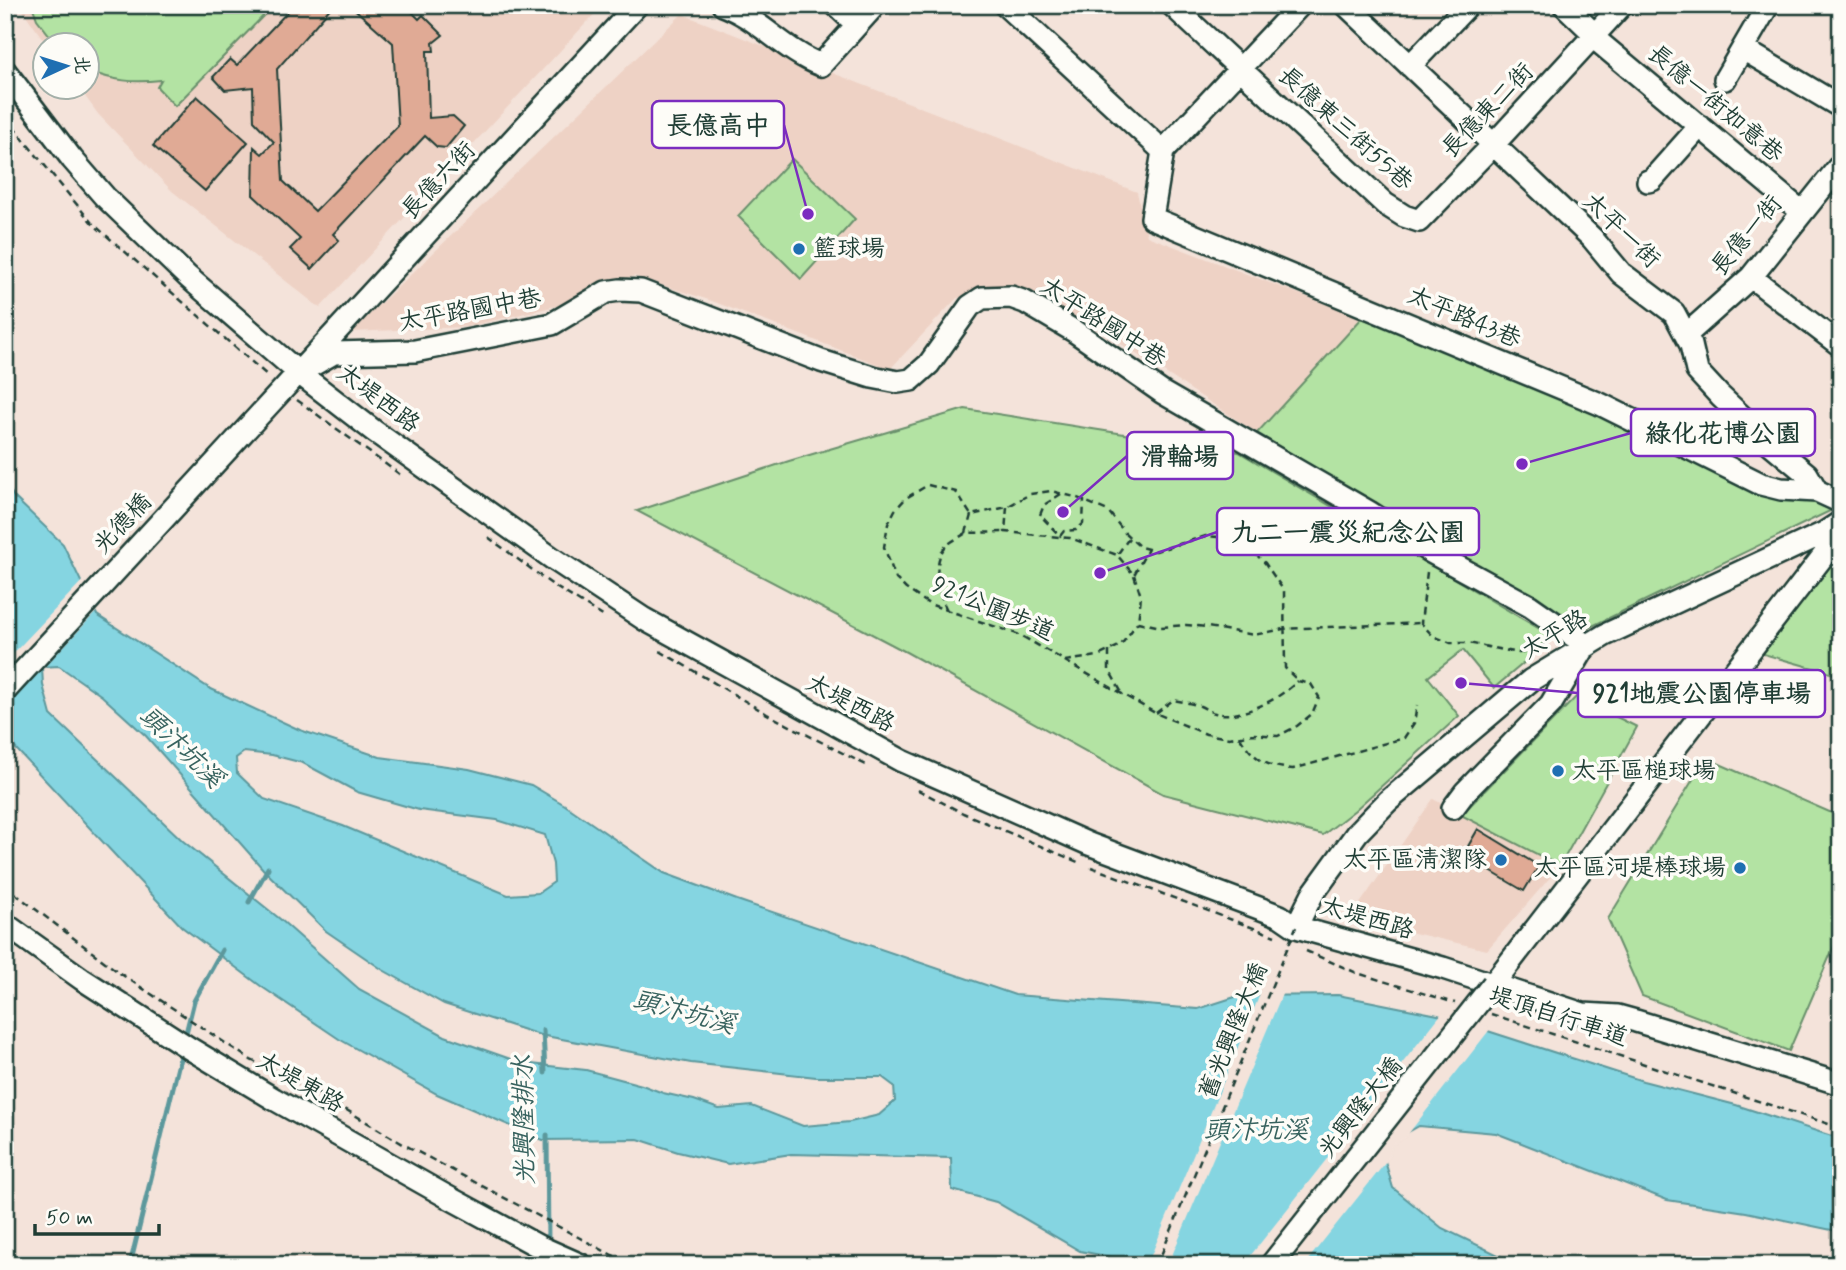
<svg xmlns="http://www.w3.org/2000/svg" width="1846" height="1270" font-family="Mynerve,'LXGW WenKai TC',sans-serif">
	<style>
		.built { fill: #eed2c5 }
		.green { fill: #b3e3a3; stroke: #69906c; stroke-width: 2 }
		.water { fill: #85d5e1; stroke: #5c989c; stroke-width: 2; fill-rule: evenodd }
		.pier { fill: #f4e3da }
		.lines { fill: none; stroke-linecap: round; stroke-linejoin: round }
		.stream { stroke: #5c989c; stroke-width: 5 }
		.building { fill: #e0aa95; stroke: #1f3d34; stroke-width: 2 }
		.minor-casing { stroke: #1f3d34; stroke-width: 26 }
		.path { stroke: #1f3d34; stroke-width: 2.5; stroke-dasharray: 7 5; stroke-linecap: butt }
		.minor { stroke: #fdfcf7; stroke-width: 21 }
		.minor-bridge-casing { stroke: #1f3d34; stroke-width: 26; stroke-linecap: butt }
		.path-bridge { stroke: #1f3d34; stroke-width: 2.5; stroke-dasharray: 7 5; stroke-linecap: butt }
		.minor-bridge { stroke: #fdfcf7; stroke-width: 21 }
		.poi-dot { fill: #1f6fb2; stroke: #fdfcf7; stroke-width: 2.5 }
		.labels { text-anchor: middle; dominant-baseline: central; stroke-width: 7; stroke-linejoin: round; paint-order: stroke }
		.street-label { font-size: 24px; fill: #1f3d34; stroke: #fdfcf7 }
		.poi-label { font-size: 24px; fill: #1f3d34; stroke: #fdfcf7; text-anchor: start }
		.water-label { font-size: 26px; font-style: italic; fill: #38635f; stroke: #fdfcf7 }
		.leader { fill: none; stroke: #7b2cbf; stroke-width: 2.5 }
		.callout-dot { fill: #7b2cbf; stroke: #fdfcf7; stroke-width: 2.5 }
		.callout { fill: #fdfcf7; stroke: #7b2cbf; stroke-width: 2.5 }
		.callout-label { font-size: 26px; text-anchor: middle; font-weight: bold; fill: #1f3d34 }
	</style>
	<rect width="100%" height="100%" fill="#f4e3da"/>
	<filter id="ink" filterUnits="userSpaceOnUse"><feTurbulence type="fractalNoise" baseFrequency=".0143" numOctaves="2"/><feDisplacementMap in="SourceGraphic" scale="14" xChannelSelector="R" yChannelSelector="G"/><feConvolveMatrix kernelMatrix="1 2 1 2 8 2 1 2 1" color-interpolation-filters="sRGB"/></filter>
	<g filter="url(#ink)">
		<path class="built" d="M19 5H603L320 308 172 191 98 114 79 88H88V46L47 45Z
			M682 14 1137 192 1147 236 1362 318 1257 433 1092 325 1011 285 957 298 890 369 712 301 634 276 556 306 466 327 351 332Z
			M1433 799 1560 866 1487 950 1350 918Z"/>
		<path class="green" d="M32 5H274L175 106 157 87 161 80C132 83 115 81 88 71V46L57 45 37 19Z
			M792 159 855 219 801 279 738 216Z
			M1362 318 1815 494 1834 509 1584 630 1257 433Z
			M965 409 1239 452 1550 635 1532 656 1494 688 1463 650 1428 677 1459 716 1355 810 1323 835 1163 794 906 652 637 511 789 461Z
			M1841 541V676L1760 653Z
			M1576 697 1637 727 1560 866 1461 815Z
			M1706 758 1841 817V930L1789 1051 1642 996 1608 919Z"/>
		<path class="water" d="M5 482 14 497 63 544 97 615 209 688 300 730 380 757 469 769 531 785 565 805 664 873 737 900 1015 995 1198 1009 1238 996 1338 995 1438 1015 1643 1081 1736 1105 1841 1139V1232L1746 1212 1667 1200 1496 1133 1419 1126 1389 1143 1385 1161 1393 1188 1442 1228 1519 1265H1152L1080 1251 996 1202 952 1190 951 1158 791 1154 728 1164 678 1152 638 1139 543 1140 437 1094 339 1039 262 987 182 927 5 737ZM59 666 102 696 146 736 263 869 326 931 383 970 444 1004 540 1035 691 1063 816 1077H882L894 1086 895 1101 879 1115 850 1122 803 1126 752 1106 719 1109 694 1100 663 1093 642 1085 586 1070 522 1063 445 1036 359 989 280 919 183 841 51 715 43 685 42 667ZM244 752 272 755 303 763 357 792 419 810 497 820 545 835 553 864 554 882 538 893 508 895 343 826 264 799 237 773 236 758Z"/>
		<path class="pier" d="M84 579 98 610 5 709V662Z
			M1261 992H1283L1168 1265H1147Z
			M1442 1013 1491 1028 1405 1138 1392 1145 1390 1157 1304 1265H1243Z"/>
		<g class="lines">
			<path class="stream" d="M249 902 268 868
				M543 1030 545 1073
				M184 1041 194 1001 222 950
				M547 1135 548 1244
				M130 1265 182 1050"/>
		</g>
		<path class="building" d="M294 5H333L277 69 283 181 315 211 398 126 393 43 350 5H405L419 19 423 15 443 35 433 43 434 51H427L429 118 453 116 464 126 446 148 437 147 425 136 333 234 339 240 312 269 290 249 300 239 253 195 254 147 262 154 274 142 254 121 253 87 225 90 213 77 230 59 237 65Z
			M197 96 248 142 205 191 153 146Z
			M1478 829 1539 866 1524 891 1463 855Z"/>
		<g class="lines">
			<g class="minor-casing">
				<path id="minor" d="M723 5C759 18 784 51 821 65L875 5
					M836 5 857 25
					M1005 5 1163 151
					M1172 5 1385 204 1404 216 1419 221 1493 145 1622 5
					M1346 5 1592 238 1621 273 1674 313 1691 345 1697 371 1720 396 1772 445 1807 474 1817 491 1841 502
					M1564 5 1590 30 1594 38 1802 212
					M1743 49 1841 107
					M1410 66 1468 5
					M5 71 72 159 105 197 188 277 299 373 374 431 552 558 644 619 902 761 1089 844 1280 916 1296 927 1443 968 1583 1014 1618 1016 1636 1021 1841 1084
					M1725 79 1768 5
					M1163 151 1152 218 1600 404 1761 484 1781 489 1817 491
					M1163 151 1300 5
					M1648 181 1652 180 1700 126
					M1751 277 1841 346
					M1686 335 1751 277 1841 164
					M299 373 334 353 415 351 552 324 606 292 620 290 641 291 821 361 872 377 898 382 911 380 929 364 970 306 982 298 1011 297 1025 302 1074 331 1163 393 1369 512 1429 551 1530 606 1586 645 1551 704 1465 792 1453 808
					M5 691 637 5
					M5 924 82 979 189 1048 274 1099 446 1196 538 1246 581 1265
					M1296 927 1312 895 1357 833 1388 801 1531 680 1605 635 1824 533 1841 522
					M1493 984 1841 533"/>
			</g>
			<path class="path" d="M5 117 92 223 268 376
				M297 400 402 476
				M928 485 956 492 971 515 1007 507 1030 494 1051 491 1075 497 1108 511 1125 533 1140 547 1156 551 1206 536 1231 538 1249 548 1265 563 1284 591 1285 668 1298 681 1311 684 1319 697 1312 714 1297 726 1278 736 1254 734 1229 738 1206 734 1155 713 1020 635 929 604 906 589 896 579 884 547 888 524 895 510 906 498Z
				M1061 494 1044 505 1040 515 1060 536 1064 531 1076 530 1083 524 1084 500
				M1007 507 1005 532 1070 538 1117 555
				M971 515 966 533 1005 532
				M488 537 554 586 606 618
				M1129 538 1117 555 1134 575 1148 549
				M1427 572 1421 623 1433 636 1451 643H1468L1519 653 1549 643
				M1134 575 1141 596 1138 622 1161 627 1186 625 1208 627 1254 635 1283 629 1421 623
				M947 610C938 594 931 560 947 545 952 541 960 537 966 533
				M660 651 767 714 868 766
				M1109 651V670L1122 693
				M1065 661 1098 656 1121 645 1138 622
				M1156 713 1173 700C1183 702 1191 703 1200 706 1205 708 1210 712 1215 713 1242 720 1280 698 1298 681
				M1240 737C1253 759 1267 767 1293 769L1404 738 1414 723 1417 705
				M918 790 963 813 1078 862
				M1091 867 1275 936
				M5 886 121 974 251 1060 315 1091 403 1144 612 1255 637 1265
				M1306 951 1357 973 1455 1003
				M1491 1014 1841 1128"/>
			<use href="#minor" class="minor"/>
			<g class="minor-bridge-casing">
				<path id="minor-bridge" d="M1271 1265 1493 984"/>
			</g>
			<path class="path-bridge" d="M1157 1265 1296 927"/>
			<use href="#minor-bridge" class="minor-bridge"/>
		</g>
	</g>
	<g class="poi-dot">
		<circle cx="799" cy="249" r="7"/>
		<circle cx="1558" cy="771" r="7"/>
		<circle cx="1501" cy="860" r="7"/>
		<circle cx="1740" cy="868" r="7"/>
	</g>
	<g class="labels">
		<g class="street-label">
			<text transform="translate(1715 104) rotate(40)">長億一街如意巷</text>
			<text transform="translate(1488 111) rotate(-46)">長億東二街</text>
			<text transform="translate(1345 129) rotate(42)">長億東三街55巷</text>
			<text transform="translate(439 181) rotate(-47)">長億六街</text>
			<text transform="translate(1621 231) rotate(44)">太平一街</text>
			<text transform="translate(1747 236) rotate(-50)">長億一街</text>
			<text transform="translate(470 311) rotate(-10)">太平路國中巷</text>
			<text transform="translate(1464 318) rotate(23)">太平路43巷</text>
			<text transform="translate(1103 323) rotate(33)">太平路國中巷</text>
			<text transform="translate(378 399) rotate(37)">太堤西路</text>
			<text transform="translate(123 524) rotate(-47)">光德橋</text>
			<text transform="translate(993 609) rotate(23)">921公園步道</text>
			<text transform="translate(1555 635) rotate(-31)">太平路</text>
			<text transform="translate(850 704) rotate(28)">太堤西路</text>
			<text transform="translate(1367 919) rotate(16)">太堤西路</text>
			<text transform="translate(1558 1017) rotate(18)">堤頂自行車道</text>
			<text transform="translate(1234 1031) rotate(-68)">舊光興隆大橋</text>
			<text transform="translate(300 1083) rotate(30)">太堤東路</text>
			<text transform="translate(1361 1108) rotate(-52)">光興隆大橋</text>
		</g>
		<g class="poi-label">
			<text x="813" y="249">籃球場</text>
			<text x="1572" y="771">太平區槌球場</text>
			<text x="1487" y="860" text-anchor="end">太平區清潔隊</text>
			<text x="1726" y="868" text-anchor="end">太平區河堤棒球場</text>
		</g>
		<g class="water-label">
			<text transform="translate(181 748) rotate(44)">頭汴坑溪</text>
			<text transform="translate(684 1013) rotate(15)">頭汴坑溪</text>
			<text transform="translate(525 1120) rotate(-91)">光興隆排水</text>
			<text x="1256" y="1131">頭汴坑溪</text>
		</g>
	</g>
	<path class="leader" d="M808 214L784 125M1522 464L1631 433M1063 512L1127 456M1100 573L1217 532M1461 683L1578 693"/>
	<g class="callout-dot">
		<circle cx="808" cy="214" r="7"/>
		<circle cx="1522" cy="464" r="7"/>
		<circle cx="1063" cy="512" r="7"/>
		<circle cx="1100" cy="573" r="7"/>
		<circle cx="1461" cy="683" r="7"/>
	</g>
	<g class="callout">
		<rect x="652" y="101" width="132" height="47" rx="7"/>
		<rect x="1631" y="409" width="184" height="47" rx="7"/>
		<rect x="1127" y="432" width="106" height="47" rx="7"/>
		<rect x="1217" y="508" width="262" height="47" rx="7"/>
		<rect x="1578" y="670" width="247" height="47" rx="7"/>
	</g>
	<g class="callout-label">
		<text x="718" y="134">長億高中</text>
		<text x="1723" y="442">綠化花博公園</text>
		<text x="1180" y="465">滑輪場</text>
		<text x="1348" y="541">九二一震災紀念公園</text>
		<text x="1702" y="702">921地震公園停車場</text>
	</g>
	<rect width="1846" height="1270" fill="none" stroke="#fdfcf7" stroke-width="28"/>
	<rect x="14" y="14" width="1818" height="1242" fill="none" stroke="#1f3d34" stroke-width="2.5" filter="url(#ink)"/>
	<g transform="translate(66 66) rotate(86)"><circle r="33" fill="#fdfcf7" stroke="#a4b0a9" stroke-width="2"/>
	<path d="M0-5L12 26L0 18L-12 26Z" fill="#1f6fb2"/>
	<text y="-10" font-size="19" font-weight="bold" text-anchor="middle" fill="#1f3d34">北</text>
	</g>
	<path d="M35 1224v10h124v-10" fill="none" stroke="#1f3d34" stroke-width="3.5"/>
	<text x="46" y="1224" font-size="21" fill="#1f3d34" stroke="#fdfcf7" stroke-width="5" paint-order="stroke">50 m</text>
</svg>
